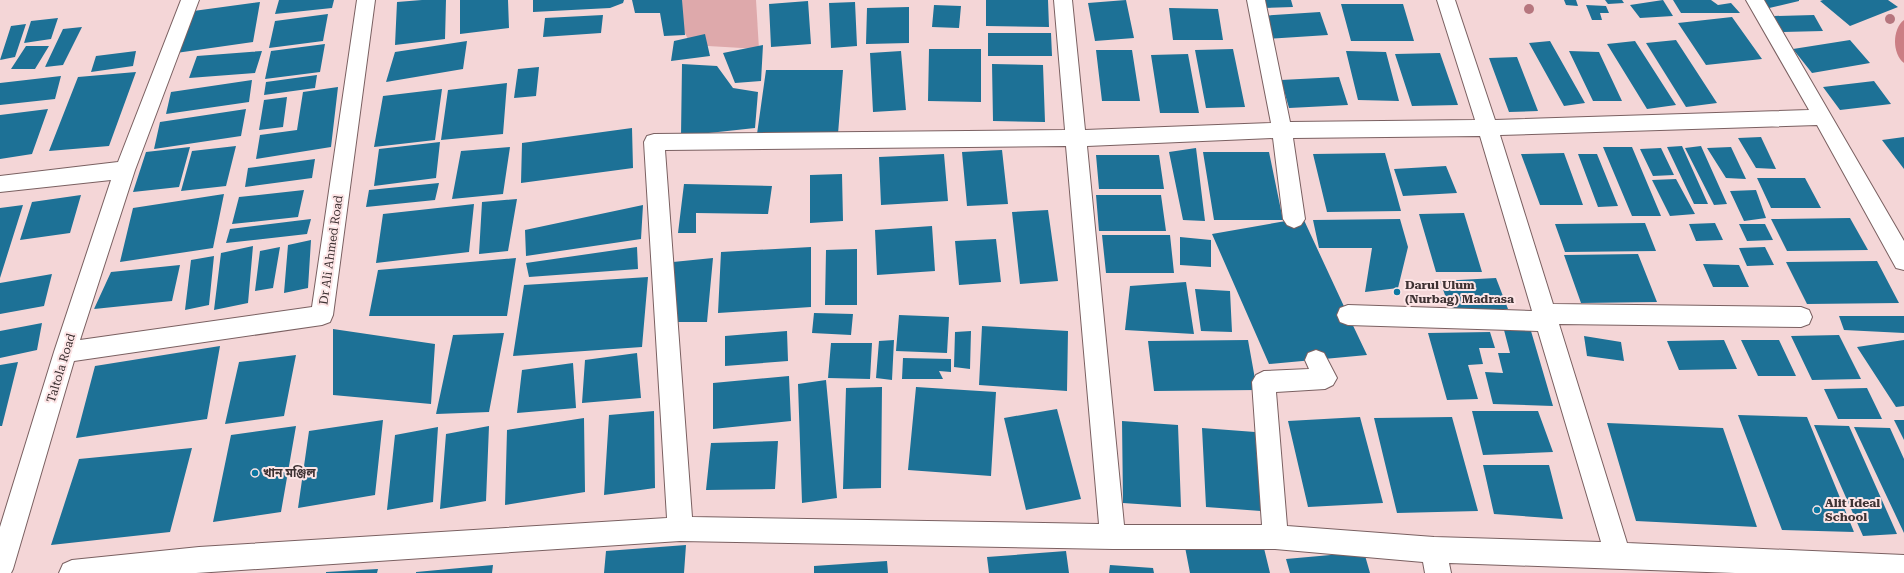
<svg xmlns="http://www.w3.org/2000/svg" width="1904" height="573" font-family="'Roboto Serif','Noto Sans Bengali',serif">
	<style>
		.green { fill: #dea9ab }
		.water { fill: #cb7e84 }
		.building { fill: #1d7196 }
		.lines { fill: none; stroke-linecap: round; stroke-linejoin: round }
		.minor-casing { stroke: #7a6061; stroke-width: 2 }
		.minor { fill: #fff; fill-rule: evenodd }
		.tree { fill: #b6767e }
		.poi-dot { fill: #0b78a2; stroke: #fde5e6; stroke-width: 1.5 }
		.labels { text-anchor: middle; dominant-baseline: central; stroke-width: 4; stroke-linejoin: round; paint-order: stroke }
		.street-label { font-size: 12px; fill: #3e3233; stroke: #fde5e6 }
		.poi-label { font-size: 12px; font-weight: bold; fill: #3e3233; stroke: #fde5e6; text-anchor: start }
	</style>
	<rect width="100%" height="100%" fill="#f4d6d7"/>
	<path class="green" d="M668 0H756L759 49 691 45Z"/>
	<path class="water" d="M1904 20V63C1892 54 1892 29 1904 20Z"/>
	<path class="building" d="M279 0H334L332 8 275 14Z
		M422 0H446L445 39 395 45 397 2Z
		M460 0H508L509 28 460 34Z
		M533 0H624L623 3 610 8 533 12Z
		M632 0H682L685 35 664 36 660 13H635Z
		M986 0H1048L1049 27 986 26Z
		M1126 0 1134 38 1095 41 1088 3Z
		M1261 0H1291L1293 7 1263 8Z
		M1564 0H1576L1578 6 1566 5Z
		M1605 0H1622L1624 3 1608 4Z
		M1663 0 1673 16 1640 18 1630 5Z
		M1673 0H1711L1718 5 1731 3 1740 13H1681Z
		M1757 0H1799V1L1765 9Z
		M1823 0H1888L1898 7 1850 26 1820 1Z
		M808 1 811 44 771 47 769 4Z
		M260 2 253 42 176 53 186 12Z
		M855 2 857 46 831 48 829 3Z
		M1341 4H1403L1414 41H1351Z
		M934 5 961 6 959 28 932 27Z
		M1586 5 1606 6 1609 13H1600L1602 20H1592Z
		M909 7V43L866 44 867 8Z
		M1169 8 1218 9 1223 40H1173Z
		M1320 12 1328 35 1267 39 1260 16Z
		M328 14 323 41 269 48 275 21Z
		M603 15 601 33 543 37 545 18Z
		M1814 15 1823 31 1783 32 1774 16Z
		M1732 17 1762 59 1706 65 1678 23Z
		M58 18 51 39 24 43 31 21Z
		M26 24 15 57 0 60 11 26Z
		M82 27 63 65 45 67 63 29Z
		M988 33H1051L1052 56H988Z
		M705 34 710 56 671 61 674 41Z
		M1676 40 1717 103 1686 107 1646 43Z
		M1850 40 1870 63 1812 73 1793 49Z
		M467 41 463 69 386 82 395 52Z
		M1550 41 1585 103 1564 106 1529 43Z
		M1635 41 1676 105 1647 109 1607 44Z
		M325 44 320 72 265 79 271 51Z
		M763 45 761 81 735 83 723 53Z
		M26 46H49L35 69H11Z
		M929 49H981V102L928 101Z
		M1233 49 1245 107 1206 108 1195 50Z
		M1096 50H1132L1140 101H1102Z
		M136 51 133 66 91 72 96 56Z
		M262 51 255 73 189 78 197 56Z
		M901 51 906 110 873 112 870 53Z
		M1346 51 1386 52 1399 101 1358 100Z
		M1569 51 1599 52 1622 101H1593Z
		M1440 53 1458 105 1412 106 1395 54Z
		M1188 54 1199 113H1160L1151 55Z
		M1517 57 1538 111 1509 112 1489 58Z
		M682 64 717 66 733 88 758 92 755 128 681 136Z
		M992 64 1043 65 1045 122 993 121Z
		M539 67 536 96 514 98 518 69Z
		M766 70H843L838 134H757Z
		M136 72 109 146 49 151 78 77Z
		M317 75 315 88 264 95 266 82Z
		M61 76 55 99 0 105V83Z
		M1339 77 1348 105 1289 108 1281 80Z
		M252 80 249 102 166 114 171 92Z
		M1874 81 1891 104 1840 110 1823 87Z
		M507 83 503 134 441 140 448 90Z
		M338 87 331 147 256 159 260 135 297 130 303 92Z
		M442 89 435 140 374 147 383 96Z
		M287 97 283 127 259 130 264 100Z
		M48 109 32 154 0 159V115Z
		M246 109 241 136 154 149 160 122Z
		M632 128 633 168 521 183 522 143Z
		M1761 137 1776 169 1756 168 1738 138Z
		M1904 137V169L1882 140Z
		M440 142 436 178 374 186 379 149Z
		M236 146 226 186 181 191 192 151Z
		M1682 146 1708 204H1694L1667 147Z
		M1701 146 1727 204 1714 205 1685 148Z
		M190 147 179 187 133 192 146 152Z
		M510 147 503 194 452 199 461 151Z
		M1603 147H1632L1661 216H1632Z
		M1731 147 1746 179 1726 178 1707 148Z
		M1196 148 1205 221 1183 220 1169 152Z
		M1661 148 1674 175 1653 176 1640 149Z
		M1002 150 1008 204 967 206 962 152Z
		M1203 152H1269L1283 220H1214Z
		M1385 153 1401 211 1327 212 1313 154Z
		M1564 153 1583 205H1540L1521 154Z
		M944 154 948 201 881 205 879 157Z
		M1578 154H1597L1618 206 1598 207Z
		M1096 155H1159L1164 189H1099Z
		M315 159 312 178 245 187 248 168Z
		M1446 166 1457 193 1403 196 1394 169Z
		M842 174 843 221 810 223V175Z
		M1757 178H1805L1821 208H1771Z
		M1676 179 1695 214 1670 216 1652 180Z
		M439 183 435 200 366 207 369 190Z
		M684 184 772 186 768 214 696 213V233H678Z
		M304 190 298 217 232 224 239 197Z
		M1756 190 1766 218 1744 221 1730 191Z
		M224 194 213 248 120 262 133 208Z
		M81 195 70 233 20 240 32 202Z
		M1096 195H1161L1166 231H1099Z
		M517 199 508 251 479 254 482 202Z
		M474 204 469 252 376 263 383 214Z
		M23 205 0 278V208Z
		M643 205 641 239 526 256 525 230Z
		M1048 210 1058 281 1020 284 1012 212Z
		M1464 213 1482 272H1436L1419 214Z
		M1303 218 1348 315 1367 355 1269 364 1212 234Z
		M1850 218 1868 250 1787 251 1771 219Z
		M311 219 307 234 226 243 230 229Z
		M1400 219 1408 247 1398 288 1365 292 1372 248H1319L1313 220Z
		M1645 223 1656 251 1565 252 1555 224Z
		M1715 223 1723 240 1696 241 1689 224Z
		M1739 224H1765L1773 240 1747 241Z
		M932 226 935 271 877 275 875 230Z
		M1102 235H1170L1174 273H1106Z
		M1180 237 1211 240V267L1180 265Z
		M996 239 1001 282 959 285 955 241Z
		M311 240 308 288 284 293 288 245Z
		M253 246 248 303 214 310 221 253Z
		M280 247 273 288 255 291 260 251Z
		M637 247 638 269 529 277 526 263Z
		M811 247V307L718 313 721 252Z
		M1765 247 1774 265 1747 266 1739 248Z
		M857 249V305H825L826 250Z
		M1638 254 1657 302 1581 303 1564 255Z
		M214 256 209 305 185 310 191 260Z
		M516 258 507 316H369L378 270Z
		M713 258 707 322H672L673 262Z
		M1877 261 1899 303 1807 304 1786 262Z
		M1703 264 1739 265 1749 287H1713Z
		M180 265 172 301 94 309 111 272Z
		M52 274 44 306 0 314V283Z
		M648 277 642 347 513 356 524 285Z
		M1496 278 1508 309 1451 312 1440 281Z
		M1186 282 1194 334 1125 330 1130 286Z
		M1195 289 1230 291 1232 332 1201 331Z
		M814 313 853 314 851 335 812 333Z
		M899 315 949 317 947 353 896 351Z
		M1839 316H1904V333L1844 330Z
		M42 323 37 350 0 358V331Z
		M982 326 1068 331 1067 391 979 385Z
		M333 329 435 344 431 404 333 395Z
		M1504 330 1531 331 1553 406 1493 404 1485 372 1503 373 1498 353H1510Z
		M787 331 788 361 725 366V336Z
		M971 331 970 369 954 367 955 332Z
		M1490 332 1495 348H1479L1483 364 1468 365 1478 399 1447 400 1428 333Z
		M504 333 489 412 436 414 453 335Z
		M1839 335 1861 379 1812 380 1791 336Z
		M1584 336 1621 342 1624 361 1587 356Z
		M894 340 892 380 876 378 879 341Z
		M1248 340 1257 390 1154 391 1148 341Z
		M1724 340 1737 369 1679 370 1667 341Z
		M1741 340H1779L1796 376H1758Z
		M1904 340V406L1896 407 1857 347Z
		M831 343H872L870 379 828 378Z
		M220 346 207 419 76 438 95 366Z
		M637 353 641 398 582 403 585 360Z
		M296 355 284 416 225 424 239 362Z
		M903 358 951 359V372L939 371 943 379H902Z
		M18 362 2 426H0V365Z
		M573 363 576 408 517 413 522 370Z
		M789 376 791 421 713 429V383Z
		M826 380 837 498 802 503 798 384Z
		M882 387 881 488 843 489 846 388Z
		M916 387 996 392 991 476 908 470Z
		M1867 388 1882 419H1838L1824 389Z
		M1057 409 1081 499 1026 510 1004 418Z
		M654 411 655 488 604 495 609 415Z
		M1472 411H1538L1553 452 1483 455Z
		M1738 415 1807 417 1854 532 1782 530Z
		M1360 417 1383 503 1308 507 1288 421Z
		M1452 417 1478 511 1397 513 1374 418Z
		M584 418 585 492 505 505 507 430Z
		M383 420 375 495 298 508 309 431Z
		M1894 420H1904V440Z
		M1122 421 1178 425 1181 507 1123 503Z
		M1607 423 1723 428 1757 527 1636 521Z
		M1814 425 1849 426 1897 534 1863 536Z
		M296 426 281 512 213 522 231 435Z
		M489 426 486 501 440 509 446 434Z
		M438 427 433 502 387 510 395 435Z
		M1854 427 1890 428 1904 459V533Z
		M1202 428 1255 432 1261 511 1206 507Z
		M778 441 775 489 706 490 711 443Z
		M192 448 170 532 51 545 79 459Z
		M1483 465H1549L1563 519 1494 514Z
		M1262 540 1270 573H1190L1185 547Z
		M686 545 684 573H604L606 551Z
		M1066 551 1069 573H989L987 557Z
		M1364 552 1370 573H1290L1286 559Z
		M887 561 888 573H814V566Z
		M493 565 492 573H416V572Z
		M1110 565 1153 568 1154 573H1109Z
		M378 569 377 573H326V572Z"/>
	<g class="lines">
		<g class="minor-casing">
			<path id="minor" d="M181 0H199L135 170 80 340 312 307 357 0H375L333 315 330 322 322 325 74 361 13 569 11 573H0V527L54 352 111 180 0 192V176L118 162Z
				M1054 0H1072L1085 130 1271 123 1247 0H1265L1290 122 1475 120 1437 0H1455L1495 120 1809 110 1746 0H1764L1904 241V270L1896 268 1817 125 1500 135 1553 304 1801 307 1809 310 1812 317 1809 324 1801 327 1559 324 1627 543 1904 555V573H1735L1449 563 1451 573H1425L1423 562 1275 549H1113L680 541 196 573H59L63 564 72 560 199 547 667 518 644 142 647 136 654 134 1065 130ZM1480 136 1532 311 1348 305 1340 308 1337 315 1340 322 1348 325 1538 331 1601 542 1434 537 1287 526 1276 392 1325 389 1333 385 1337 378 1324 353 1316 350 1308 353 1305 360 1309 369 1264 371 1256 375 1252 382 1262 525H1124L1087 146 1273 138 1283 219 1287 225 1294 228 1301 225 1305 219 1293 138ZM1066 146 1099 524 692 517 665 150Z"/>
		</g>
		<use href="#minor" class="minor"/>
	</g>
	<g class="tree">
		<circle cx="1529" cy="9" r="5"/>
		<circle cx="1890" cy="19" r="5"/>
	</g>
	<g class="poi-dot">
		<circle cx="1397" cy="292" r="4"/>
		<circle cx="255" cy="473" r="4"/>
		<circle cx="1817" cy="510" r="4"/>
	</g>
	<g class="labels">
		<g class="street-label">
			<text transform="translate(331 250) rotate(-82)">Dr Ali Ahmed Road</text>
			<text transform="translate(61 368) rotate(-73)">Taltola Road</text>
		</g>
		<g class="poi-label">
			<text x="1405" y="285">Darul Ulum<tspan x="1405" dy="14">(Nurbag) Madrasa</tspan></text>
			<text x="263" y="473">খান মঞ্জিল</text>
			<text x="1825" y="503">Alit Ideal<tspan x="1825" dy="14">School</tspan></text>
		</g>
	</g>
</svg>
